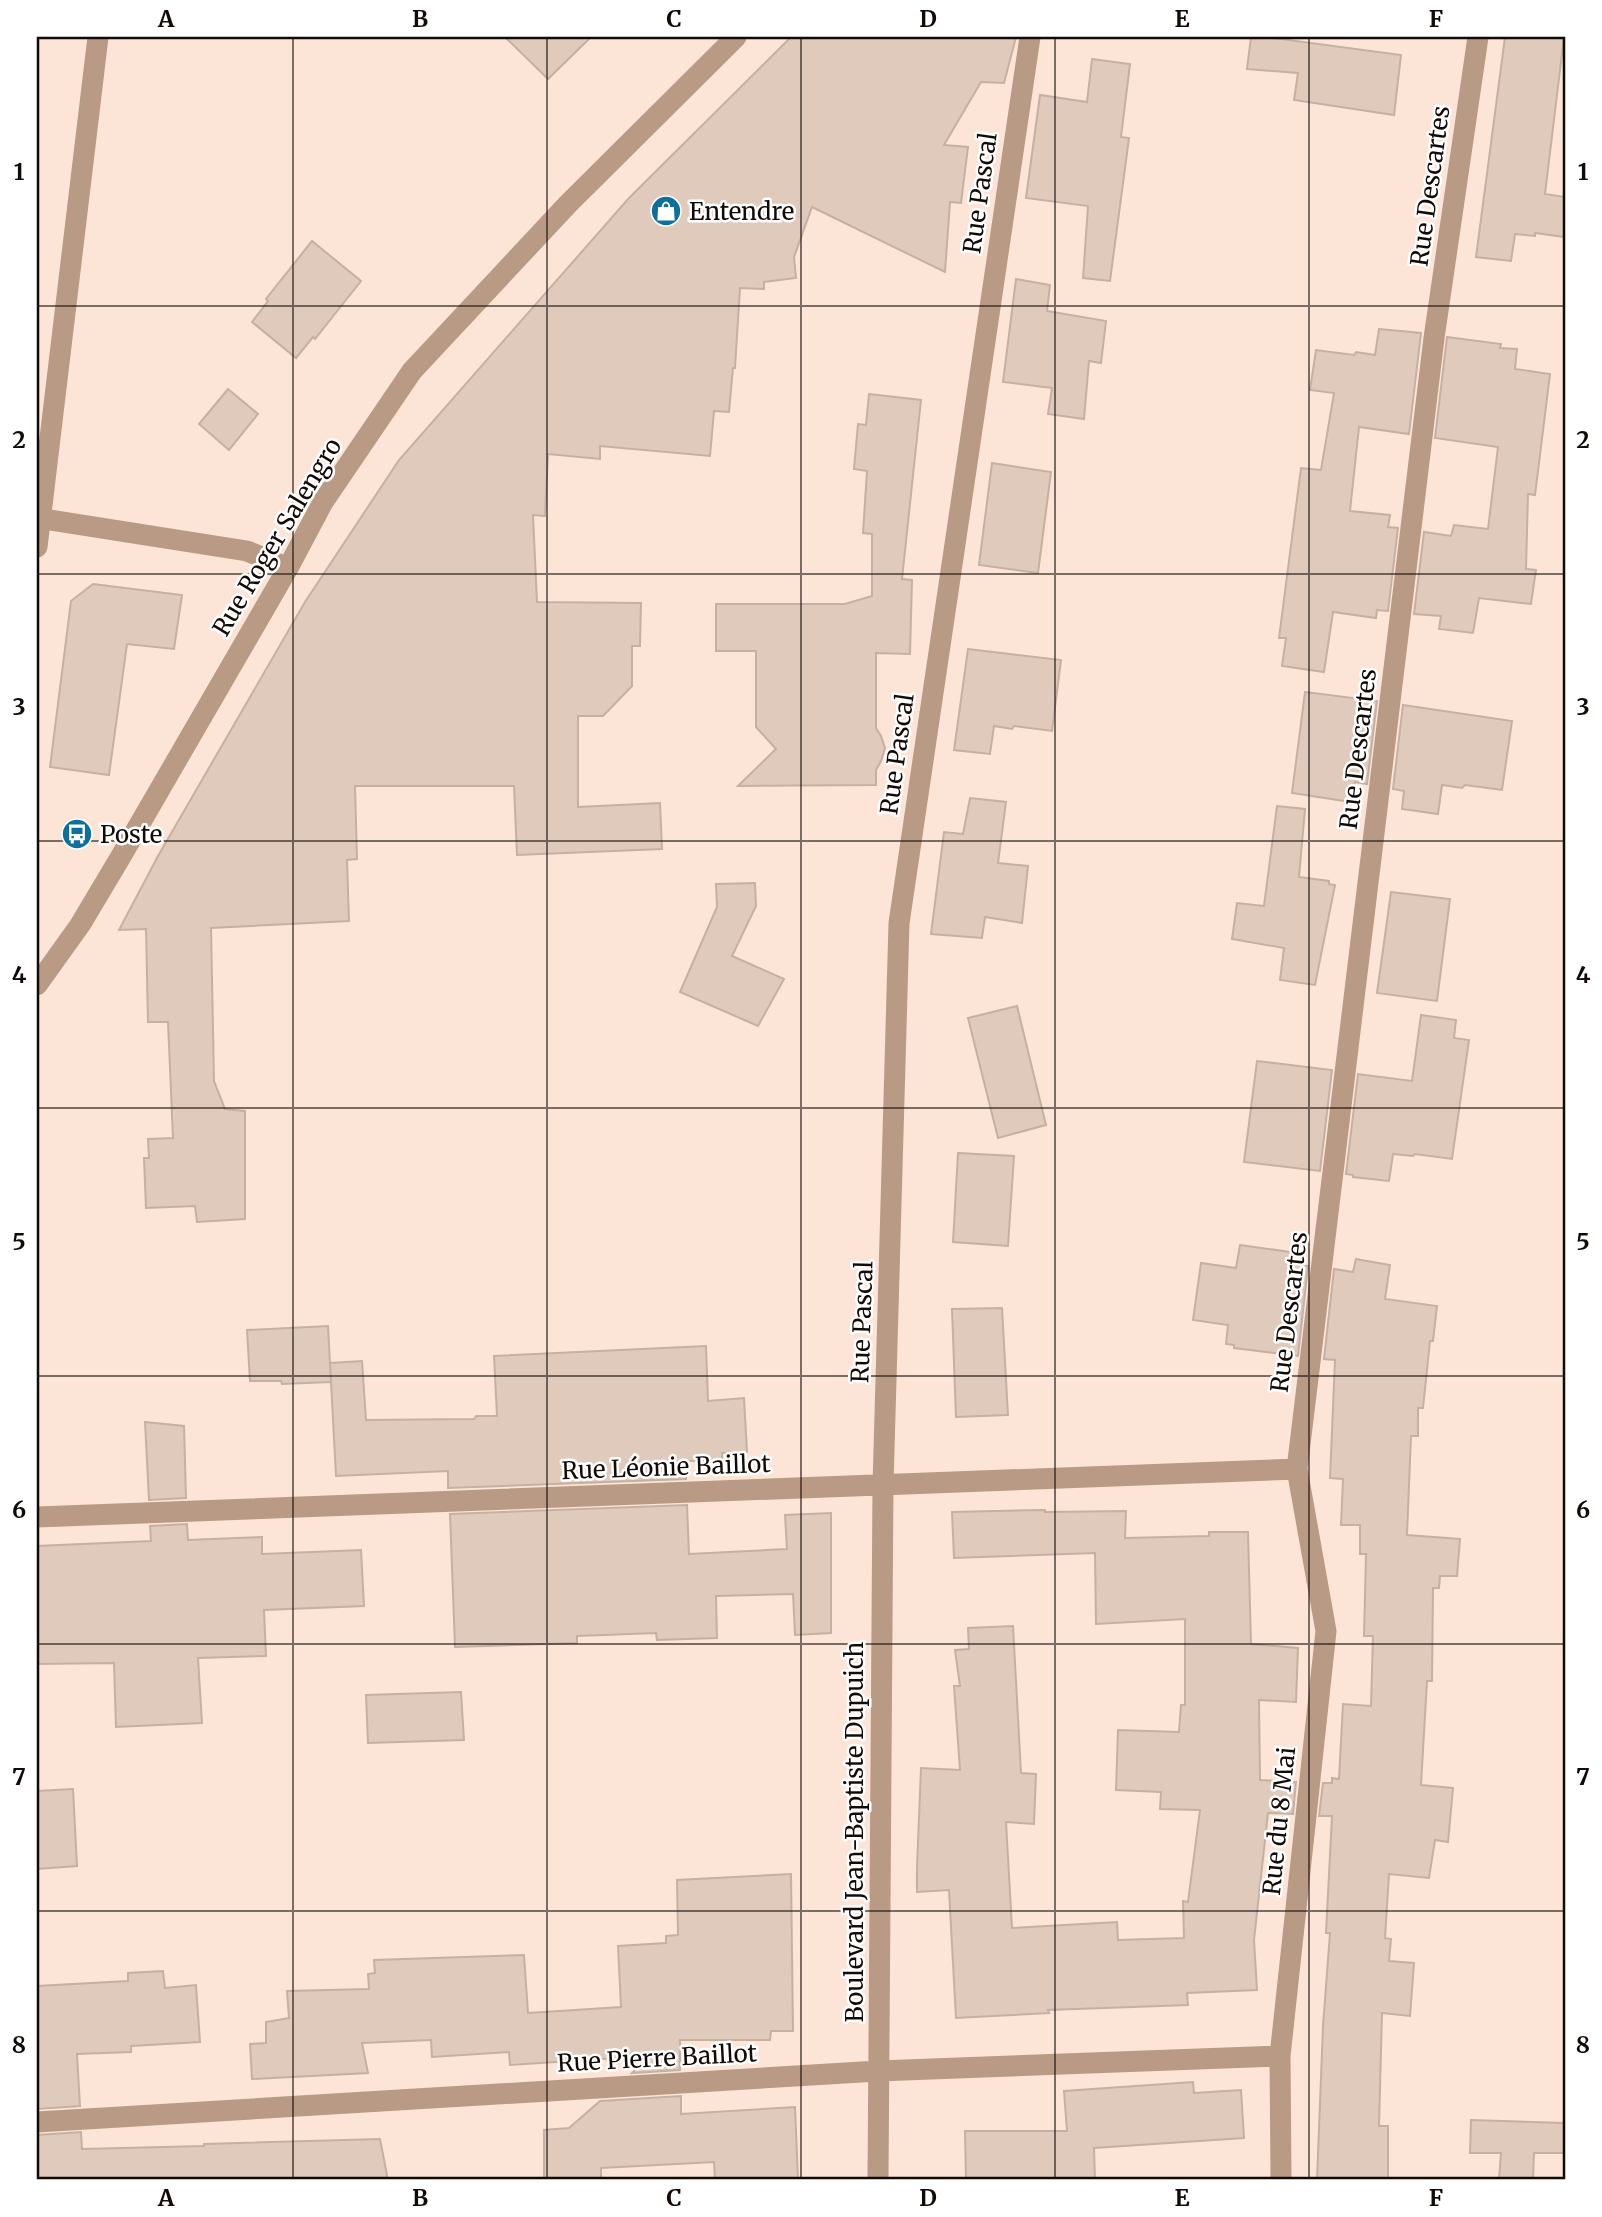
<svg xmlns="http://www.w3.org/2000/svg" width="1602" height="2217" font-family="Merriweather,serif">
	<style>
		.building { fill: #e0cabb; stroke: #c5b0a2; stroke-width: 2 }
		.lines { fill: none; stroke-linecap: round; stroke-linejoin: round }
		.minor { stroke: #b99a84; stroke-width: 21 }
		.grid { fill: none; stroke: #110a06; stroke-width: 2; stroke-opacity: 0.55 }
		.labels { text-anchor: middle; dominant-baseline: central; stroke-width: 5; stroke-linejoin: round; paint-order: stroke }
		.street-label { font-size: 24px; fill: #110a06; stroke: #fff }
		.poi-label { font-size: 24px; fill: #110a06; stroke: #fff; text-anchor: start }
		.neatline { fill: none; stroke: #110a06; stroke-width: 2.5 }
		.grid-label { font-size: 23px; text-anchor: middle; font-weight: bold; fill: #110a06 }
	</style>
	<rect width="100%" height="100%" fill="#fce5d6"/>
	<path class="building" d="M505 37H591L548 79Z
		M791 37H1016L1004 83 981 82 944 145 968 147 961 203 950 202 945 272 812 207 794 257 796 278 764 282V289L740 288 735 368H733L729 412 714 411 710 456 600 446V459L548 454 545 516 533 515 537 602 641 603 640 646H632V686L603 716H578V807L660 803 662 849 517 855 514 786H355L357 859 347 860 349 921 211 928 214 1081 225 1109 245 1111V1219L197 1222 195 1206 146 1208 144 1158H149L148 1139 173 1138 168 1022H148L146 929 119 930 158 856 305 602 399 460 629 198Z
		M1251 37H1266L1401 55 1394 115 1294 100 1298 73 1247 69Z
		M1505 37H1564L1545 194 1565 197V237L1535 233V236L1515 234 1511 261 1476 257Z
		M1092 59 1130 64 1121 137 1129 138 1110 281 1083 278 1088 206 1026 198 1040 95 1087 102Z
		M312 241 361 281 315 339 313 337 296 358 252 322 268 301 266 299Z
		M1016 279 1050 285 1047 311 1106 321 1101 363 1089 361 1084 419 1048 414 1052 388 1003 382Z
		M1379 329 1421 333 1409 434 1359 427 1350 511 1390 515 1388 527 1398 528 1388 611 1377 610 1376 618 1333 612 1324 672 1282 666 1286 638H1279L1301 468 1321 470 1334 393 1310 390 1316 350 1354 355 1356 352 1375 355Z
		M1447 337 1501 344 1500 348 1517 349 1515 369 1550 374 1535 495 1528 494 1526 569 1536 570 1531 604 1479 598 1473 633 1439 629 1441 616 1414 614 1424 532 1451 536 1454 525 1488 529 1498 447 1435 438Z
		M228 389 258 414 229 450 199 424Z
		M869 394 921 400 902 579 912 580 910 654 876 653V728L881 736 885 748 881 761 876 770V785L738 786 776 749 756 727V651H716V604H845L872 596V534L863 533 867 471 854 469 858 424 866 425Z
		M992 463 1051 472 1038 573 979 565Z
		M93 584 182 595 174 649 127 644 109 775 50 767 71 601Z
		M968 649 1061 660 1052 731 1014 726 1012 729 994 726 990 754 954 750Z
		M1305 692 1377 701 1367 784 1355 782 1351 802 1292 793Z
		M1403 705 1512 721 1502 790 1465 785 1462 788 1442 785 1438 814 1402 809 1404 791 1393 789Z
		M970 798 1006 802 998 863 1028 866 1022 923 985 917 982 938 931 934 944 832 963 834Z
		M1277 806 1305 809 1299 877 1329 881V884L1335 885 1315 985 1280 980 1284 948 1232 939 1237 903 1264 906Z
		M755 883 756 906 732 956 784 979 758 1026 680 992 717 907 716 884Z
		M1391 892 1450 899 1437 1001 1377 993Z
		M1017 1006 1046 1125 998 1138 968 1018Z
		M1421 1015 1456 1020 1454 1038 1469 1040 1452 1159 1415 1154 1413 1156 1393 1154 1389 1181 1353 1177V1175L1346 1174 1358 1074 1412 1081Z
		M1257 1061 1332 1070 1320 1171 1244 1162Z
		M958 1153 1014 1156 1008 1246 953 1242Z
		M1240 1245 1291 1252 1289 1264 1308 1266 1298 1356 1234 1348V1345L1226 1344 1228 1325 1193 1320 1201 1263 1236 1268Z
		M1356 1259 1390 1265 1385 1299 1437 1306 1433 1341H1430L1423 1408H1418V1436H1411L1407 1535 1460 1539 1457 1576H1440L1439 1588H1433L1432 1681H1427L1421 1785 1453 1788 1448 1842 1435 1840 1429 1878 1389 1874 1385 1938 1391 1939 1389 1961 1414 1963 1410 2016 1382 2013 1379 2126H1388V2180H1317L1323 2026 1330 1933H1326L1332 1816H1319L1323 1783H1332V1778L1339 1779 1343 1704 1371 1706 1373 1636H1364L1366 1554H1360V1525H1341L1343 1479 1330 1478 1335 1360 1324 1359 1334 1269 1353 1272Z
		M1002 1308 1008 1415 956 1417 952 1309Z
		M328 1326 331 1382 282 1384 281 1381H250L247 1330Z
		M706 1346 708 1401 744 1398 747 1452 722 1453V1460L686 1461V1479L448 1488V1471L336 1476 330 1363 362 1361 366 1420 474 1419 476 1416H497L494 1356Z
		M145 1422 184 1426 186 1498 149 1500Z
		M687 1505 689 1554 787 1549 785 1515 831 1513V1633L795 1635 793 1594 716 1596 717 1638 657 1640 656 1633 577 1636V1643L455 1647 450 1514Z
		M1045 1510V1512L1126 1511 1125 1538 1209 1536V1532H1248L1251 1644 1298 1648 1296 1702 1259 1700 1260 1780 1296 1782 1293 1814 1268 1813 1254 1940 1257 1990 1187 1993 1188 2005 1048 2010 1049 2013 956 2018 949 1890 917 1892V1867L921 1768 960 1770 954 1686H960L955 1650 969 1649 968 1628 1013 1626 1021 1773 1036 1774 1034 1824 1006 1822 1012 1928 1117 1922 1118 1940 1184 1938 1183 1901 1188 1902 1200 1810 1160 1809 1161 1792 1116 1790 1118 1730 1179 1732 1181 1705H1185V1619L1096 1624 1095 1553 954 1558 952 1512Z
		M187 1524 188 1540 262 1537V1554L361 1550 364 1606 264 1610 266 1656 198 1658 202 1723 116 1727 114 1663 37 1664V1546L151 1541 150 1526Z
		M461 1692 464 1740 368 1743 366 1695Z
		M73 1789 77 1866 37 1869V1791Z
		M791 1874 793 2031H771L770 2040H680V2070L632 2073 650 2056 510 2065 509 2052 432 2057 431 2040 362 2043 368 2073 252 2079 250 2044 266 2043V2022L289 2018 287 1991 369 1989 368 1974 375 1973 374 1960 524 1955 528 2013 621 2007 618 1946 666 1943V1936L678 1935 677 1880Z
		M163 1971 165 1988 196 1985 200 2042 131 2046V2052L77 2054 80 2106 37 2109V1986L128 1981V1973Z
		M1193 2082 1194 2093 1241 2090 1244 2138 1094 2148 1095 2180H966L965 2131H1067L1064 2091Z
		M681 2096V2114L795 2107 798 2180H715L714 2162 601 2168V2180H544V2130L569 2128 600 2101Z
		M1471 2120 1565 2123V2153H1534L1533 2180H1499L1501 2153H1470Z
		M81 2132 82 2149 204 2146V2144L380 2139 388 2180H37V2135Z"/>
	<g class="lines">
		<path class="minor" d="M37 518 247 551 288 568
			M37 547 98 37
			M37 985 80 925 120 858 288 568 323 502 412 371 568 204 736 37
			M37 1517 1297 1469
			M37 2122 878 2071 1280 2056
			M878 2180 883 1485 899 923 1030 37
			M1281 2180 1280 2056 1326 1631 1297 1469 1434 338 1478 37"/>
	</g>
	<path class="grid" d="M293 37V2180M547 37V2180M801 37V2180M1055 37V2180M1309 37V2180M37 306H1565M37 574H1565M37 841H1565M37 1108H1565M37 1376H1565M37 1644H1565M37 1911H1565"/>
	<defs>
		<g id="shop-disc" transform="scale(1.575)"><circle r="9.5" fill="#0c6f9d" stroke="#fff"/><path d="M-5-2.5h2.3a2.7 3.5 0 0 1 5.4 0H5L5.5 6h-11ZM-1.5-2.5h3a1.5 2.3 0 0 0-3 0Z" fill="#fff"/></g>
		<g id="bus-disc" transform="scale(1.575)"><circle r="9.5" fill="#0c6f9d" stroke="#fff"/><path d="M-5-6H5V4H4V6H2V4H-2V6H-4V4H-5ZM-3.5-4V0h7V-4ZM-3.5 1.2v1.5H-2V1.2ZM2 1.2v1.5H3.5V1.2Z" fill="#fff"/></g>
	</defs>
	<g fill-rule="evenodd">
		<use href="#shop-disc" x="666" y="211"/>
		<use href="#bus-disc" x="77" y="834"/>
	</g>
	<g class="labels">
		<g class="street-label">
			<text transform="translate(1430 186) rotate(-82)">Rue Descartes</text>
			<text transform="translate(980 193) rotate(-82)">Rue Pascal</text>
			<text transform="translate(277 537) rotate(-59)">Rue Roger Salengro</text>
			<text transform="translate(1358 749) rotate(-83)">Rue Descartes</text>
			<text transform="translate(897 754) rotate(-82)">Rue Pascal</text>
			<text transform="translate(1289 1312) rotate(-83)">Rue Descartes</text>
			<text transform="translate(862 1322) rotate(-88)">Rue Pascal</text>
			<text transform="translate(666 1467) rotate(-2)">Rue Léonie Baillot</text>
			<text transform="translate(1279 1821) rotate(-84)">Rue du 8 Mai</text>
			<text transform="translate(854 1832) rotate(-90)">Boulevard Jean-Baptiste Dupuich</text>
			<text transform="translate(657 2058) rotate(-3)">Rue Pierre Baillot</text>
		</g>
		<g class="poi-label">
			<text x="689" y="211">Entendre</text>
			<text x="100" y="834">Poste</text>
		</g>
	</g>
	<rect width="1602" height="2217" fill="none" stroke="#ffffff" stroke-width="77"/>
	<rect x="38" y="38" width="1526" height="2140" class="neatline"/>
	<g class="grid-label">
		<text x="166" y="27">A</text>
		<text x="420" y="27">B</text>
		<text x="674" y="27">C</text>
		<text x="928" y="27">D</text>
		<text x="1182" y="27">E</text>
		<text x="1436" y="27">F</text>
		<text x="19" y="180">1</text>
		<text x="1583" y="180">1</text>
		<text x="19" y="448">2</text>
		<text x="1583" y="448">2</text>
		<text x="19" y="715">3</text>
		<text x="1583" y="715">3</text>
		<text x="19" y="983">4</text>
		<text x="1583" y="983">4</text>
		<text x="19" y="1250">5</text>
		<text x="1583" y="1250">5</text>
		<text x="19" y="1518">6</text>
		<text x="1583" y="1518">6</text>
		<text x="19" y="1785">7</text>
		<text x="1583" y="1785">7</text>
		<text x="19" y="2053">8</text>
		<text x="1583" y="2053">8</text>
		<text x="166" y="2206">A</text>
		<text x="420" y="2206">B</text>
		<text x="674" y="2206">C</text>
		<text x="928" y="2206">D</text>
		<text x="1182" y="2206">E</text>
		<text x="1436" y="2206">F</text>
	</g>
</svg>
